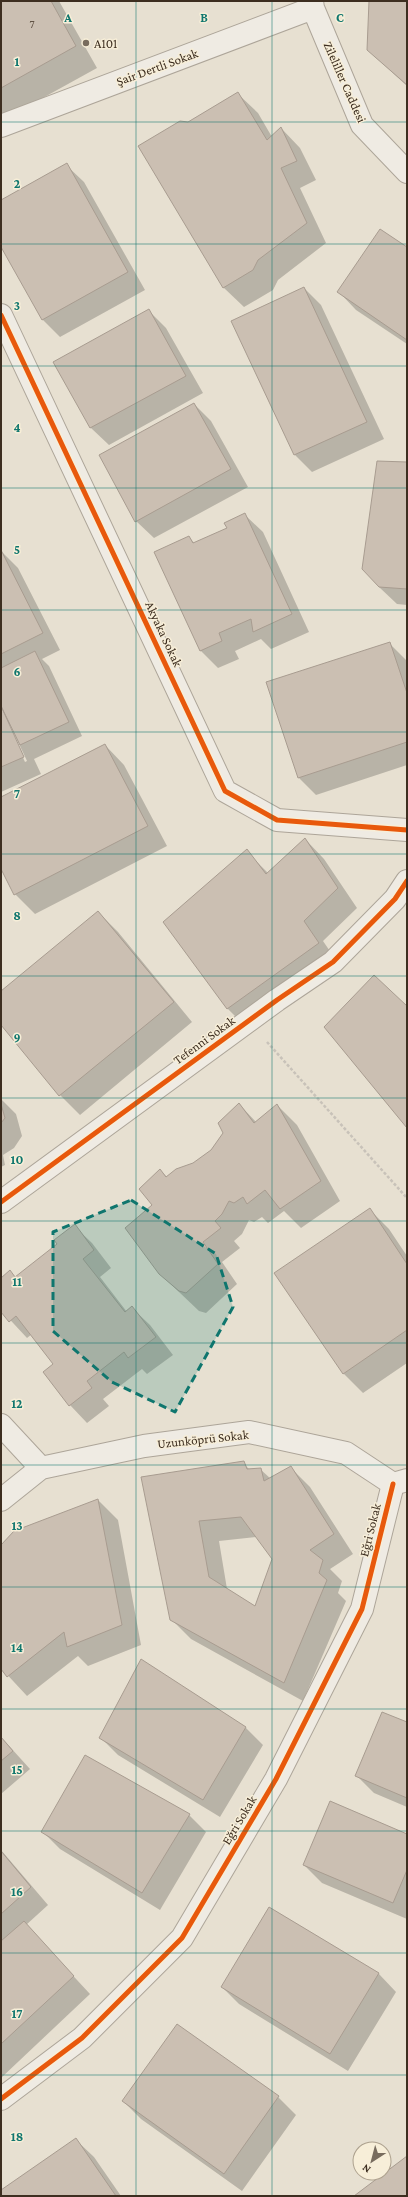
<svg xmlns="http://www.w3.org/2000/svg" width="408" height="2197" font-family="'Crimson Pro',serif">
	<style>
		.shadow { fill: #0003; fill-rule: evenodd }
		.building { fill: #cbbfb2; stroke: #a89c90; fill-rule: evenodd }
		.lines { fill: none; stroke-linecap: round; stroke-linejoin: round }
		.street-casing { stroke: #ada599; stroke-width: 24 }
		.path { stroke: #c8c2b9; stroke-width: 2.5; stroke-dasharray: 3 2; stroke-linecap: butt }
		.street { stroke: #efebe3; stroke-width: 22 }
		.cycleway-casing { stroke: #f7eed8; stroke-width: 8 }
		.cycleway { stroke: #e8590c; stroke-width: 5 }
		.marked { fill: #0f766e; fill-opacity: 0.2; stroke: #0f766e; stroke-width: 3; stroke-dasharray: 8 5; stroke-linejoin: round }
		.grid { fill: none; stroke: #0f766e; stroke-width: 1; stroke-opacity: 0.55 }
		.poi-dot { fill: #786c5e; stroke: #f7eed8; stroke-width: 1.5 }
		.labels { text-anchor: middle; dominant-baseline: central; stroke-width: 3; stroke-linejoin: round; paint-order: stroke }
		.number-label { font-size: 11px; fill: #605244 }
		.poi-label { font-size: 13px; fill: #3d2e20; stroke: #f7eed8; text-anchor: start }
		.street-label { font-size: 13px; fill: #3d2e20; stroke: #f7eed8 }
		.grid-label { font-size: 13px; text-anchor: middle; font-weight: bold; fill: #0f766e; stroke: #f7eed8; stroke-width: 3; stroke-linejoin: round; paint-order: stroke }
	</style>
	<rect width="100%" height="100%" fill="#e7e0d1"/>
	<path class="shadow" d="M1 1H59L97 68 1 121Z
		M370 1H407V86L368 50Z
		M238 94 258 113 272 137 281 128 300 148 316 180 300 188 326 243 278 280 273 290 244 307 224 288 139 146 189 123Z
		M66 165 84 182 145 290 60 337 43 320 1 245V201Z
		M407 248V344L356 310 339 292Z
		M304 288 321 305 384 439 312 472 295 455Z
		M149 311 166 328 203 393 109 445 91 428 55 362Z
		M194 404 211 421 248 487 154 538 136 521Z
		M407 463V605L397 604 379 587Z
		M245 515 263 532 309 632 271 649 261 639 235 651 239 659 218 668 201 651 189 537 195 544 228 529Z
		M1 551 18 568 60 650 42 659 49 666 82 736 34 759 41 774 1 792V709L25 762 27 761 1 705Z
		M389 643 407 661V765L316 795 299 778 268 683Z
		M105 745 124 765 167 846 35 914 15 894 1 867V798Z
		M305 839 324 859 357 908 323 941 338 963 247 1028 228 1009 164 922 246 851 268 873Z
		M98 912 118 932 192 1022 80 1115 60 1095 1 1024V993Z
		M1 1099 16 1114 22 1136 14 1148 3 1155 5 1165 1 1167Z
		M239 1104 256 1122 277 1105 297 1125 340 1201 301 1228 284 1211 268 1223 262 1217 254 1222 249 1220 242 1234 234 1241 240 1248 222 1262 237 1284 206 1313 199 1311 159 1273 153 1205 160 1170 167 1177 194 1164 211 1151 224 1133Z
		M369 1209 389 1229 407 1256V1363L363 1393 343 1373Z
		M74 1226 92 1243 111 1268 100 1277 127 1312 132 1308 150 1325 173 1355 147 1374 142 1369 103 1399 109 1406 87 1423 70 1405 55 1364 32 1334 27 1338 1 1310V1279L10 1272 16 1277 59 1244Z
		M243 1463 250 1470 260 1469 271 1479 291 1468 310 1487 353 1554 330 1569 342 1581 338 1593 346 1601 303 1701 191 1639 171 1619 143 1478ZM257 1537 273 1559 255 1607 227 1589 219 1541Z
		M98 1500 118 1520 141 1645 88 1666 78 1656 27 1696 1 1668V1547Z
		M141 1661 246 1728 263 1745 220 1817 118 1755 100 1737Z
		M407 1723V1807L374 1793 356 1775Z
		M1 1737 30 1769 1 1794Z
		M189 1815 206 1832 160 1910 60 1849 43 1832Z
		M407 1835V1919L322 1883 304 1865Z
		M1 1850 48 1905 26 1925 90 1994 1 2078Z
		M270 1908 379 1974 396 1992 348 2071 239 2004 222 1987Z
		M177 2025 278 2097 296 2115 242 2191 141 2119 123 2101Z
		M76 2140 94 2157 121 2196H1V2191Z"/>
	<path class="building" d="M1 1H51L76 46 1 88Z
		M369 1H407V85L367 50Z
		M238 92 267 140 281 127 297 161 281 168 307 223 258 260 253 270 223 288 138 146 180 121 188 122Z
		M67 163 128 272 42 320 1 247V200Z
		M380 229 407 247V340L337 292Z
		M304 287 367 422 294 455 231 321Z
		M149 309 186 376 90 428 53 362Z
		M194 403 231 469 135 522 99 455Z
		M377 461 407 462V589L379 587 362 569Z
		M245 513 292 614 253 632 251 619 219 633 222 641 200 651 154 552 189 536 193 543 227 528 224 523Z
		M1 550 43 633 1 654Z
		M390 642 407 693V742L298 778 266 682Z
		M35 651 69 722 20 745 1 706V668Z
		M1 706 24 757 1 767Z
		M105 744 148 826 14 895 1 869V797Z
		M305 838 338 888 304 921 319 943 227 1009 163 922 247 849 266 874Z
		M98 911 174 1002 59 1096 1 1025V991Z
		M374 975 407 1006V1128L324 1027Z
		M239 1103 254 1123 277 1104 321 1181 280 1209 265 1190 247 1204 243 1197 234 1203 229 1201 222 1214 215 1221 221 1228 203 1242 218 1264 186 1293 179 1291 159 1274 125 1228 152 1205 139 1189 160 1169 166 1177 176 1169 193 1163 211 1150 223 1133 218 1123Z
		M1 1104 5 1118 1 1123Z
		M370 1208 407 1264V1330L343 1374 274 1273Z
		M75 1224 94 1250 83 1259 125 1312 132 1306 156 1337 128 1358 124 1352 87 1381 92 1388 69 1406 43 1372 53 1364 16 1316 9 1322 1 1312V1278L10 1270 15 1277 57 1244 54 1240Z
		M244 1461 247 1469 261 1468 264 1481 291 1466 334 1534 310 1550 323 1560 319 1573 327 1580 284 1683 170 1620 141 1477ZM241 1517 272 1559 255 1606 209 1577 199 1521Z
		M98 1499 122 1625 67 1647 64 1632 7 1677 1 1669V1545L14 1531Z
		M141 1659 246 1727 203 1800 99 1738Z
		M382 1712 407 1722V1798L355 1776Z
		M1 1737 13 1751 1 1761Z
		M85 1755 190 1814 142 1893 41 1832Z
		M330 1801 407 1834V1870L393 1903 303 1865Z
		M1 1851 31 1887 1 1914Z
		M269 1907 379 1973 330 2054 221 1987Z
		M24 1921 74 1976 1 2044V1941Z
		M177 2024 279 2096 224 2174 122 2101Z
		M76 2138 116 2196H1V2190Z
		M407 2156V2196H354Z"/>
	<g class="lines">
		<g class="street-casing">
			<path id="street" d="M312 1 313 8 362 125 407 172
				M1 126 313 8
				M1 315 225 791 277 820 407 830
				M1 1202 277 1000 333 962 395 899 407 881
				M1 1425 41 1468
				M1 1500 41 1468 144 1446 249 1432 346 1453 393 1484 407 1480
				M1 2099 82 2038 182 1938 276 1779 362 1609 393 1484"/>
		</g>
		<path class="path" d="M267 1042 407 1198"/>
		<use href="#street" class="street"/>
		<g class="cycleway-casing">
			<path id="cycleway" d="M1 315 225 791 277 820 407 830
				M1 1202 277 1000 333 962 395 899 407 881
				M1 2099 82 2038 182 1938 276 1779 362 1609 393 1484"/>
		</g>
		<use href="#cycleway" class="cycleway"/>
	</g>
	<path class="marked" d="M131 1200 216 1254 233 1307 175 1412 112 1382 53 1331V1232Z"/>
	<path class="grid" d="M136 1V2196M272 1V2196M1 122H407M1 244H407M1 366H407M1 488H407M1 610H407M1 732H407M1 854H407M1 976H407M1 1098H407M1 1221H407M1 1343H407M1 1465H407M1 1587H407M1 1709H407M1 1831H407M1 1953H407M1 2075H407"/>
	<circle class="poi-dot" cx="86" cy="43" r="4"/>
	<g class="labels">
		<g class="number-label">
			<text x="32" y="24">7</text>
		</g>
		<g class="poi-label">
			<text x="94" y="43">A101</text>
		</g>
		<g class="street-label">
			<text transform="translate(157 67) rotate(-20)">Şair Dertli Sokak</text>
			<text transform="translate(345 82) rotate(66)">Zileliller Caddesi</text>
			<text transform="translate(164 634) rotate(65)">Akyaka Sokak</text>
			<text transform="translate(204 1040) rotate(-36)">Tefenni Sokak</text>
			<text transform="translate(203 1439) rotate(-6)">Uzunköprü Sokak</text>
			<text transform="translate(370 1530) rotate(-76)">Eğri Sokak</text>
			<text transform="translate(239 1820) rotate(-59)">Eğri Sokak</text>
		</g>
	</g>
	<g class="grid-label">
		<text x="68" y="22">A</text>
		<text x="204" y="22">B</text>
		<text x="340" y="22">C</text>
		<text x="17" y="66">1</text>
		<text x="17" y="188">2</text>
		<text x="17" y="310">3</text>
		<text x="17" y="432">4</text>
		<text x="17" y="554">5</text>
		<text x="17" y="676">6</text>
		<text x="17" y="798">7</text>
		<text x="17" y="920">8</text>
		<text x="17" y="1042">9</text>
		<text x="17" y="1164">10</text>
		<text x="17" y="1286">11</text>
		<text x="17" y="1408">12</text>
		<text x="17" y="1530">13</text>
		<text x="17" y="1652">14</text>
		<text x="17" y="1774">15</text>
		<text x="17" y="1896">16</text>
		<text x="17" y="2018">17</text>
		<text x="17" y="2141">18</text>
	</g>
	<rect width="408" height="2197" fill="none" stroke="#3d2e20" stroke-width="4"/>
	<g transform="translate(372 2161) rotate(216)"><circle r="19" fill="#f7eed8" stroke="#ada18e"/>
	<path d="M0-3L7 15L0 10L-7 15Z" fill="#786c5e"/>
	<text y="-6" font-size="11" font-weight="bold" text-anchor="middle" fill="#3d2e20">N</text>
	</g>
</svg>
